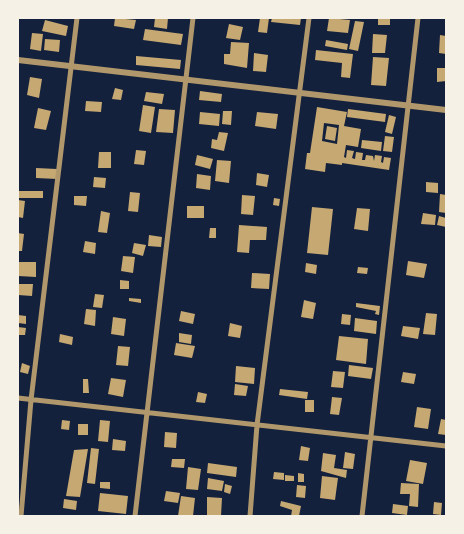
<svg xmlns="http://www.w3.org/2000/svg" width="464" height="534" font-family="Raleway,sans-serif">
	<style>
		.building { fill: #c6a872; fill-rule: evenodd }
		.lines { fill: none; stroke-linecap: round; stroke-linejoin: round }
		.minor { stroke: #b1986c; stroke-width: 5 }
		.tertiary { stroke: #b1986c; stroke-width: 6 }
	</style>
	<rect width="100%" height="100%" fill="#14213d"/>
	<path class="building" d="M115 18 136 20 134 29 114 26Z
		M155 18H168L167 29 154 27Z
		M260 18H269L267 33 258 32Z
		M272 18H301L300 25 271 22Z
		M329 18 350 20 348 33 327 31Z
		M378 18H390V25H378Z
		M45 20 68 26 66 36 42 31Z
		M355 21 364 22 358 51 349 49Z
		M229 24 243 27 240 40 226 38Z
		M145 29 183 34 181 45 143 40Z
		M32 33 43 34 41 51 30 49Z
		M373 34 387 35 385 53H372Z
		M440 35 446 36V54L439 53Z
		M45 39 60 40 59 52 44 50Z
		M326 40 348 44 347 50 325 46Z
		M231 42 249 43 247 68 224 64V54H230Z
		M316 50 353 54 350 78 341 77 342 63 315 60Z
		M254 53 268 55 266 72 253 71Z
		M136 56 181 60 180 69 136 65Z
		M373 57 389 58 386 86 371 85Z
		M437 68H446V81L437 82Z
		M30 77 42 79 39 98 27 95Z
		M115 88 123 90 121 100 112 99Z
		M200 91 222 94 221 102 199 100Z
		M146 92 164 94 162 104 144 101Z
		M86 101 102 102 101 112 85 111Z
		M143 105 155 107 151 133 139 131Z
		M317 107 347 112 344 126 361 129 358 147 346 145 344 157 346 158 347 150 354 151 352 158 355 159 356 152 363 153 362 160H365L366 155 373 156 374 161 375 155 382 156 381 162 383 163 384 157 391 158 389 170 342 163V165L326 163 325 172 305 169 307 153H310ZM324 123 339 125 337 144 322 141Z
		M38 108 51 111 46 130 34 128Z
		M159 109 175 110 173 133 156 132Z
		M348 109 386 114 385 122 347 117Z
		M223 111H232L231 125 222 124Z
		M200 112 220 114 219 126 199 124Z
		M257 112 278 114 276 129 255 126Z
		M389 115 396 117 392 134 385 132Z
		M327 126 337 128 335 141 325 139Z
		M219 132 228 133 224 151 211 148 212 139 217 140Z
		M385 136 394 137 392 152 383 151Z
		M362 140 382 142 381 151 361 148Z
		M136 150 146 151 144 165 134 164Z
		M99 152H111V168H98Z
		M197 155 213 159 210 169 195 165Z
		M217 160 231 161 229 183 215 181Z
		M36 168 57 169V179L36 178Z
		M257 173 269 175 267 187 256 185Z
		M197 174 211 176 210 190 196 188Z
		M94 177 106 178 105 188 93 187Z
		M426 182 438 183V193L426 192Z
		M18 191H43V198H18Z
		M130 192 140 193 138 212 128 211Z
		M440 194 446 195V213L439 212Z
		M242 195 255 196 253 215 241 214Z
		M74 196H87L86 206 74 205Z
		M274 198 280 199 279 206 273 205Z
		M18 200 25 201 23 218 18 217Z
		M187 206H204V218H187Z
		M312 207 333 209 328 255 307 253Z
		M357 208 370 209 368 231 354 229Z
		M101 211 110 213 107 233 98 232Z
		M423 213 436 215 435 225 421 224Z
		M439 216 446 218V227L437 225Z
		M239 225 267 227 266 240H250L249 253 237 252Z
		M210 228H216V238H209Z
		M18 233 24 234 22 251H18Z
		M149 235 162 237 161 247 148 246Z
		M85 241 96 243 95 254 83 252Z
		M134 243 146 245 143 256 132 253Z
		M123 256 135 257 133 273 121 271Z
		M408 261 427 264 424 278 406 275Z
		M18 262H36V277L18 276Z
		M306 263 317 265 316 274 305 272Z
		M358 267 368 268 367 274 357 273Z
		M252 273 270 274 269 289 251 288Z
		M120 280 129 281V289H120Z
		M18 284H33L32 296 18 295Z
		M95 294 104 295 102 308 93 307Z
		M129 298 141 299V303L129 301Z
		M304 300 316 303 313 319 301 317Z
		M356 303 380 306 379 315 375 314 376 311 356 307Z
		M86 309 96 310 95 326 84 324Z
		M181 311 195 314 193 324 179 321Z
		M426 313 437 314 435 335 423 334Z
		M342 314 351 315 350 325 341 324Z
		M18 315 26 316V324L18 323Z
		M113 317 126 319 124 336 111 334Z
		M355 318 377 321 376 334 354 331Z
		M230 323 242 326 240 338 228 336Z
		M403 326 420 328 418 339 401 336Z
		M18 327 26 328 25 335H18Z
		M179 333 192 335 191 344 179 342Z
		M60 334 73 337 72 345 59 342Z
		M339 336 368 339 366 364 336 360Z
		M176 343 195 346 192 358 174 355Z
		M118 346 130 347 128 366 116 365Z
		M22 363 30 366 28 374 20 372Z
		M349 365 373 368 371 379 348 376Z
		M236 366 255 368 254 384 235 382Z
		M333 371 345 372 343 388 331 387Z
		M403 372 416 374 414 384 401 382Z
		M111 378 126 380 123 397 108 394Z
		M83 379H88L89 393H83Z
		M235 384 248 386 246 396 234 395Z
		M280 389 308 392 307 399 279 395Z
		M198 392 207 394 205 403 196 402Z
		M332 397 342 398 339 415 330 414Z
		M305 400H314V412H305Z
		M417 407 431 409 428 429 414 427Z
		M441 419 446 420V435L438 434Z
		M62 420 70 421 69 430 61 429Z
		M100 420 110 421 108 442 98 441Z
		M78 424H88V435H78Z
		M165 432 177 433 176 448 164 447Z
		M113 439 126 441 125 451 112 450Z
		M301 446 310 448 308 461 299 460Z
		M91 448 99 449 95 484 87 483Z
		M88 449 80 497 66 496 74 450Z
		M345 452 355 454 353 469 343 468Z
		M323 453 336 455 334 468 347 470 346 478 321 471Z
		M172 459H185L184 468 171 467Z
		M410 460 427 463 423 484 406 481Z
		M208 463 237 467 236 477 207 473Z
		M188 467 201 469 198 490 186 489Z
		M274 472 284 473V480L273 479Z
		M298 473 304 474V482H298Z
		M285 475 294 476V481H285Z
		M322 476 338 478 335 500 320 498Z
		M208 478 224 481 222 491 207 489Z
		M100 482H110V489L100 488Z
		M401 483 419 484 418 507 409 506 410 494H400Z
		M225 484 232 486 230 494 224 492Z
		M297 485 306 486 305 498 296 497Z
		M166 491 180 493 178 503 164 501Z
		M100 493 128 496 126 514 98 511Z
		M181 496 195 498 193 516H178Z
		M207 497 222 498 221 516H207Z
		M64 499 77 501 76 510 63 508Z
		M281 501 301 506 299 516H291L292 510 280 506Z
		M434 502 442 503 441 515 433 514Z
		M393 504 408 506 407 515 392 513Z"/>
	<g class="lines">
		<path class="minor" d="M18 398 446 446
			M21 516 31 400 77 18
			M135 516 193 18
			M250 516 257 425 309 18
			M362 516 418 18"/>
		<path class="tertiary" d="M18 60 446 110"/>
	</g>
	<rect width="464" height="534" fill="none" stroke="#f6f1e7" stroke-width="38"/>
</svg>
